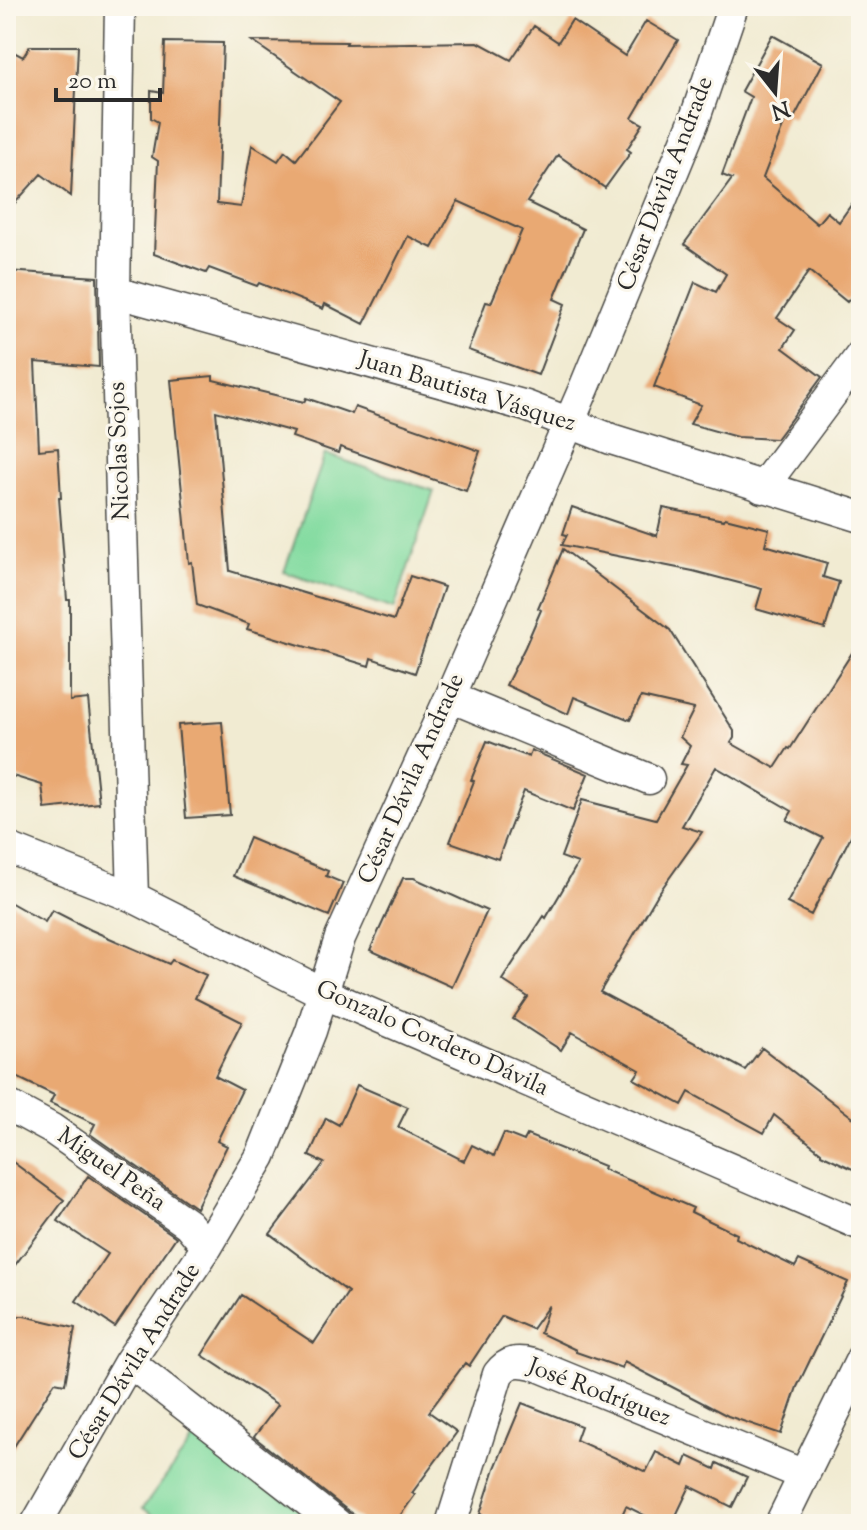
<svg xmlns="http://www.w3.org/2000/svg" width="867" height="1530" font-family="'Sorts Mill Goudy',serif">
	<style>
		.green { fill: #83dba0; stroke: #578366; stroke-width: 2 }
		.building { fill: #e9a973 }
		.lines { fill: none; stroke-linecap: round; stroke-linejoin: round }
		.street-casing { stroke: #494844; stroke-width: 33 }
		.street { stroke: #fff; stroke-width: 30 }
		.labels { text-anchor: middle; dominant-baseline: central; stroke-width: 6; stroke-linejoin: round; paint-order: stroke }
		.street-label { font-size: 24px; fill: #2b2b2b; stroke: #fbf7ec }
	</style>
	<rect width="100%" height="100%" fill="#fbf7ec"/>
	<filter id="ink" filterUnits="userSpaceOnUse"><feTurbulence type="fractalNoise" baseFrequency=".0125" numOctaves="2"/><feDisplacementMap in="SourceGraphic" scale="16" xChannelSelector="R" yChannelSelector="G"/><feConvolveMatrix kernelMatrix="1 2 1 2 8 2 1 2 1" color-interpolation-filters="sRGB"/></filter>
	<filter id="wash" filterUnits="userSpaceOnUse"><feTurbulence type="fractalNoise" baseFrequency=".006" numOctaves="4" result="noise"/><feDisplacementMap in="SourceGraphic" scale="32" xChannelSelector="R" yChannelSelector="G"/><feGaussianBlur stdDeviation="1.8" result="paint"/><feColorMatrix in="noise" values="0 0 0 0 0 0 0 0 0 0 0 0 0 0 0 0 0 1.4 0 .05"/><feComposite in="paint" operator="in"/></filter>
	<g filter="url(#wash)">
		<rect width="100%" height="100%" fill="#f1ebd2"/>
		<path class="green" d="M325 454 434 491 394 609 284 572Z
			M201 1429 317 1524H165L143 1508Z"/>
		<g id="blocks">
			<path class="building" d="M572 20 625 56 646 21 678 40 632 118 643 124 627 149 631 152 605 188 558 155 527 202 583 229 554 299 565 304 538 375 468 350 486 302 491 303 522 230 458 201 432 248 408 236 364 324 325 304 323 309 259 283 257 286 209 268 206 273 154 254 158 161 152 157 158 122 151 118V91L163 93 165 42 223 43 217 204 241 207 252 145 278 161 285 151 296 160 340 102 252 41 347 42 346 44 478 42 511 60 534 26 558 42Z
				M772 35 823 63 793 120 787 116 763 178 817 224 827 212 839 222 861 191V286L847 302 809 271 777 318 795 330 783 348 822 377 776 439 737 437 690 424 701 405 654 387 695 282 716 292 726 274 684 244 732 179 722 175 751 97 741 91Z
				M30 46H78L71 196 41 174 6 213V48L23 57Z
				M6 271 97 277 99 367 35 362 39 450 58 448 61 498H59L67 600H70V701L88 699 99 803 45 809 42 785 6 774Z
				M213 376V380L304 402 306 398 352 414 355 407 480 451 466 491 340 447 338 453 292 437 294 432 216 411 230 571 394 620 410 576 444 587 415 673 371 658 369 666 247 629 249 624 197 605 192 562 189 563 171 380Z
				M572 507 657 536 663 508 724 520 725 518 769 529 765 545 827 563 823 577 839 582 825 629 756 609 762 589 693 571 562 545 567 535 563 534Z
				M563 549 670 630 734 731V738L731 743 775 768 788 748 790 749 861 639V816L811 915 787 903 823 838 787 820 792 811 716 767 682 826 702 832 658 894 600 992 745 1070 762 1048 852 1117 861 1121V1173L821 1154V1152L774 1115 764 1133 689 1092 682 1105 634 1079 640 1070 572 1032 561 1050 513 1019 528 997 502 980 544 916 546 918 578 863 561 857 582 800 656 819 687 765 681 764 690 746 680 737 694 709 641 697 630 720 574 697 568 714 506 685 525 647 541 610 538 608Z
				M222 722 230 815 186 818 178 725Z
				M487 741 529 757 531 750 588 774 573 811 524 791 498 859 450 842 474 781 471 780Z
				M249 838 328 871 326 876 343 883 329 916 233 876Z
				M403 878H414L487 911 452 987 370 950Z
				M6 900 45 922 52 910 91 930 169 964 172 960 206 975 195 998 242 1022 215 1076 242 1090 217 1141 227 1146 196 1208 90 1134 95 1124 50 1103 54 1095 6 1072Z
				M357 1085 408 1107 398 1127 464 1161 472 1145 494 1156 504 1133 524 1141 527 1135 604 1166 603 1169 693 1208 691 1212 737 1234 736 1238 795 1267 799 1260 848 1282 797 1387 781 1434 728 1416 624 1362 622 1368 576 1352V1350L540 1333 549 1305 532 1329 502 1316 469 1366 465 1363 429 1412 457 1432 412 1493 415 1495 394 1524H365L254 1437 278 1405 202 1355 241 1295 314 1343 348 1292 270 1234 324 1163 309 1156 326 1118 339 1125Z
				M6 1157 64 1200 6 1277Z
				M88 1176 176 1237 115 1327 76 1301 108 1254 58 1221Z
				M12 1316H24L75 1328 65 1384 55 1382 6 1459V1344Z
				M522 1403 581 1426 576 1440 646 1472 656 1452 684 1466 688 1456 715 1469 717 1463 747 1477 732 1507 690 1486 672 1524H662L626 1506 618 1524H510L480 1514 495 1468Z"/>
		</g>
	</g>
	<g filter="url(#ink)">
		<use href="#blocks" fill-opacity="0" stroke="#494844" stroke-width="2"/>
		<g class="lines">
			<g class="street-casing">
				<path id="street" d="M120 6 115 292 133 897
					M115 292 526 406 611 439 861 517
					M762 488 861 355
					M450 697 649 779
					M6 847 133 897 323 993 861 1225
					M6 1104 52 1129 188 1224 207 1247
					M129 1362 337 1524
					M36 1524 129 1362 207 1247 261 1156 311 1031 340 938 450 697 585 386 694 121 733 6
					M451 1524 498 1374C508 1361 517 1360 533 1364L804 1475
					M780 1524 861 1359"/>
			</g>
			<use href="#street" class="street"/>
		</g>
	</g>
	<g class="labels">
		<g class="street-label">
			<text transform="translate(666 184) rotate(-69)">César Dávila Andrade</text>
			<text transform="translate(467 392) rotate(17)">Juan Bautista Vásquez</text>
			<text transform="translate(120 451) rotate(-92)">Nicolas Sojos</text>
			<text transform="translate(412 779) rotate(-66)">César Dávila Andrade</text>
			<text transform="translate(432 1039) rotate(24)">Gonzalo Cordero Dávila</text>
			<text transform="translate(111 1170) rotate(35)">Miguel Peña</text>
			<text transform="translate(135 1362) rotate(-58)">César Dávila Andrade</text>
			<text transform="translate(599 1393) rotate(21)">José Rodríguez</text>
		</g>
	</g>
	<rect width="867" height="1530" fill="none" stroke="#fbf7ec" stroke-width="32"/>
	<g transform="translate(775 92) rotate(163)" stroke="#fbf7ec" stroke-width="6" paint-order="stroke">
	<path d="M0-6L14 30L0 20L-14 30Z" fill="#2b2b2b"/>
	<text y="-12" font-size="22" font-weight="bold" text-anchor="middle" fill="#2b2b2b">N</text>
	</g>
	<path d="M56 88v12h104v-12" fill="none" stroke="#2b2b2b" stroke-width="4"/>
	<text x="68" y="88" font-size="24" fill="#2b2b2b" stroke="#fbf7ec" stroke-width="6" paint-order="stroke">20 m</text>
</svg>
